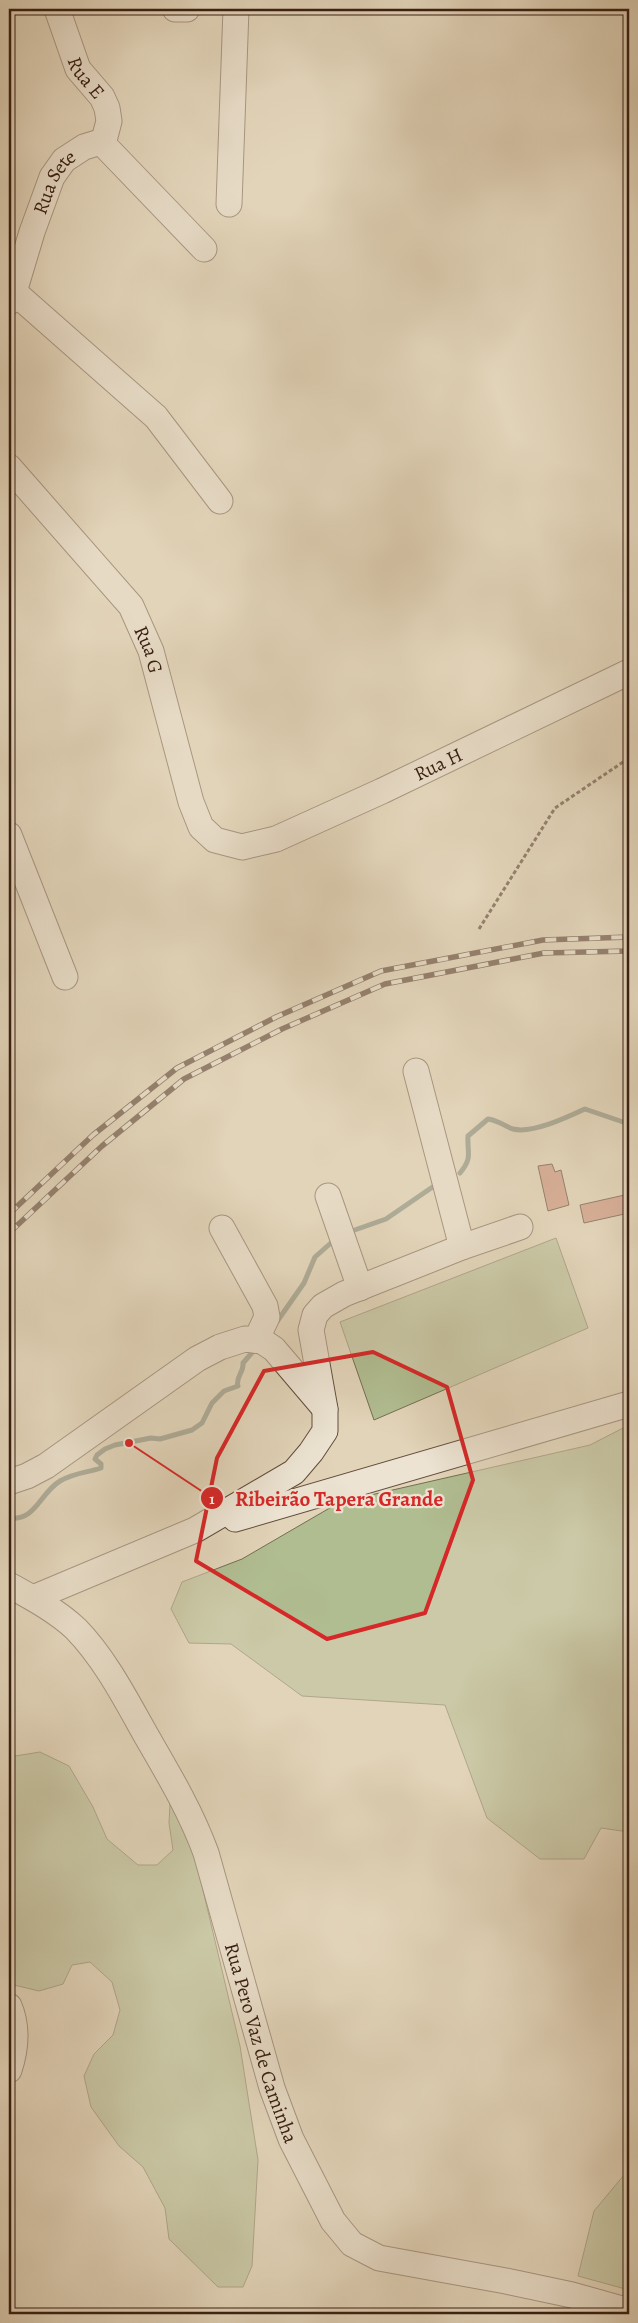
<svg xmlns="http://www.w3.org/2000/svg" width="638" height="2323" font-family="Alegreya,serif">
	<style>
		.green { fill: #b0bd91; stroke: #746e52 }
		.lines { fill: none; stroke-linecap: round; stroke-linejoin: round }
		.stream { stroke: #707a6e; stroke-width: 5 }
		.building { fill: #cb846f; stroke: #381e12 }
		.minor-casing { stroke: #624c3c; stroke-width: 27 }
		.path { stroke: #381e12; stroke-width: 3; stroke-dasharray: 4 2.5; stroke-linecap: butt }
		.minor { stroke: #ece3d2; stroke-width: 25 }
		.rail-casing { stroke: #381e12; stroke-width: 5.5 }
		.rail { stroke: #ece3d2; stroke-width: 4; stroke-dasharray: 11; stroke-linecap: butt }
		.marked { fill: none; stroke: #d62828; stroke-width: 4; stroke-linejoin: round }
		.labels { text-anchor: middle; dominant-baseline: central; stroke-width: 4.5; stroke-linejoin: round; paint-order: stroke }
		.street-label { font-size: 20px; fill: #381e12; stroke: #ece3d2 }
		.leader { fill: none; stroke: #d62828; stroke-width: 2 }
		.callout-dot { fill: #d62828; stroke: #ece3d2; stroke-width: 2 }
		.mark-label { font-size: 15px; text-anchor: middle; font-weight: bold; fill: #fff }
		.callout-label { font-size: 21px; text-anchor: middle; font-weight: bold; fill: #d62828; stroke: #ece3d2; stroke-width: 4.5; stroke-linejoin: round; paint-order: stroke }
	</style>
	<rect width="100%" height="100%" fill="#e2d4b9"/>
	<filter id="stains"><feTurbulence type="fractalNoise" baseFrequency=".004" numOctaves="4"/><feColorMatrix values="0 0 0 0 .2 0 0 0 0 .09 0 0 0 0 .02 0 0 0 .5 -.17"/></filter>
	<radialGradient id="worn" r=".72"><stop offset=".6" stop-color="#630" stop-opacity="0"/><stop offset="1" stop-color="#630" stop-opacity=".3"/></radialGradient>
	<path class="green" d="M556 1238 588 1328 374 1420 340 1322Z
		M629 1425V1832L601 1828 584 1859H540L487 1818 445 1705 302 1696 231 1644 189 1643 171 1609 182 1582 242 1559 340 1502 590 1445Z
		M40 1752 69 1766 93 1807 107 1839 138 1865H157L173 1850 169 1823 170 1804 179 1808 191 1840 240 2046 258 2160 252 2266 243 2287H218L169 2239 165 2208 143 2167 119 2146 91 2107 84 2076 94 2054 113 2035 120 2010 112 1982 90 1962 72 1965 63 1984 39 1991 14 1985 9 1981V1757Z
		M629 2169V2290L578 2276 594 2211Z"/>
	<g class="lines">
		<path class="stream" d="M460 1173C473 1157 467 1154 468 1136L488 1119C500 1121 504 1126 513 1129 532 1134 568 1117 585 1109L629 1124
			M349 1232 386 1219 434 1186
			M276 1323 304 1283 315 1257 332 1242
			M9 1518C36 1521 39 1494 60 1481 76 1472 86 1473 101 1468V1464L95 1459 97 1455 105 1449 115 1445 151 1438 160 1439 192 1430 202 1423 212 1403 224 1391 238 1386C235 1377 244 1373 243 1363L257 1347"/>
	</g>
	<path class="building" d="M552 1164 555 1172 561 1170 569 1205 548 1211 538 1166Z
		M629 1194V1213L584 1223 580 1205Z"/>
	<g class="lines">
		<g class="minor-casing">
			<g id="minor">
				<path id="s1" d="M57 9 78 69 102 97 107 108 109 121 103 144"/>
				<path d="M175 9H187"/>
				<path d="M103 144 204 249"/>
				<path d="M229 204 236 9"/>
				<path d="M14 292 156 417 220 501"/>
				<path id="s2" d="M9 302 14 292 32 232 52 177 64 160 84 147 97 143 103 144"/>
				<path id="s3" d="M9 467 131 606 151 651 191 802 201 827 215 840 242 847 276 839 382 791 629 672"/>
				<path d="M9 835 65 977"/>
				<path d="M416 1071 462 1247"/>
				<path d="M328 1196 360 1288"/>
				<path d="M222 1228 265 1306 267 1317 256 1340"/>
				<path d="M9 1482 27 1476 46 1466 197 1359 220 1347 245 1339 262 1341 274 1349 325 1409"/>
				<path d="M235 1519 629 1404"/>
				<path id="s4" d="M9 1585C31 1597 57 1611 76 1629 106 1660 126 1700 147 1737 169 1775 191 1812 206 1853L272 2088 291 2139 333 2221 352 2244 379 2258 506 2281 572 2295 629 2311"/>
				<path d="M33 1598 195 1530 294 1472 311 1452 325 1431V1409L311 1330 315 1315 323 1306 344 1294 462 1247 520 1227"/>
				<path d="M9 2006C18 2027 16 2049 9 2070"/>
			</g>
		</g>
		<path class="path" d="M479 929 555 808 629 758"/>
		<use href="#minor" class="minor"/>
		<g class="rail-casing">
			<path id="rail" d="M9 1214 93 1135 177 1068 276 1017 381 971 543 940 629 937
				M9 1233 102 1146 184 1079 282 1029 385 984 544 953 629 951"/>
		</g>
		<use href="#rail" class="rail"/>
	</g>
	<path d="M0 0H638V2323H0ZM373 1352 447 1387 473 1480 425 1613 327 1639 196 1561 217 1458 264 1371Z" fill="#e2d4b9" fill-opacity=".55" fill-rule="evenodd"/>
	<path class="marked" d="M373 1352 447 1387 473 1480 425 1613 327 1639 196 1561 217 1458 264 1371Z"/>
	<g class="labels">
		<g class="street-label">
			<text stroke="none"><textPath href="#s1" startOffset="75">Rua E</textPath></text>
			<text stroke="none"><textPath href="#s2" startOffset="129">Rua Sete</textPath></text>
			<text stroke="none"><textPath href="#s3" startOffset="232">Rua G</textPath></text>
			<text stroke="none"><textPath href="#s3" startOffset="678">Rua H</textPath></text>
			<text stroke="none"><textPath href="#s4" startOffset="538">Rua Pero Vaz de Caminha</textPath></text>
		</g>
	</g>
	<path class="leader" d="M129 1443L212 1498"/>
	<g class="callout-dot">
		<circle cx="129" cy="1443" r="5"/>
		<circle cx="212" cy="1498" r="12"/>
	</g>
	<g class="mark-label">
		<text x="212" y="1504">1</text>
	</g>
	<g class="callout-label">
		<text x="339" y="1506">Ribeirão Tapera Grande</text>
	</g>
	<rect width="638" height="2323" fill="none" stroke="#e2d4b9" stroke-width="30"/>
	<rect x="10" y="10" width="618" height="2303" fill="none" stroke="#381e12" stroke-width="2.5"/>
	<rect x="15" y="15" width="608" height="2293" fill="none" stroke="#381e12"/>
	<rect width="100%" height="100%" filter="url(#stains)"/>
	<rect width="100%" height="100%" fill="url(#worn)"/>
</svg>
